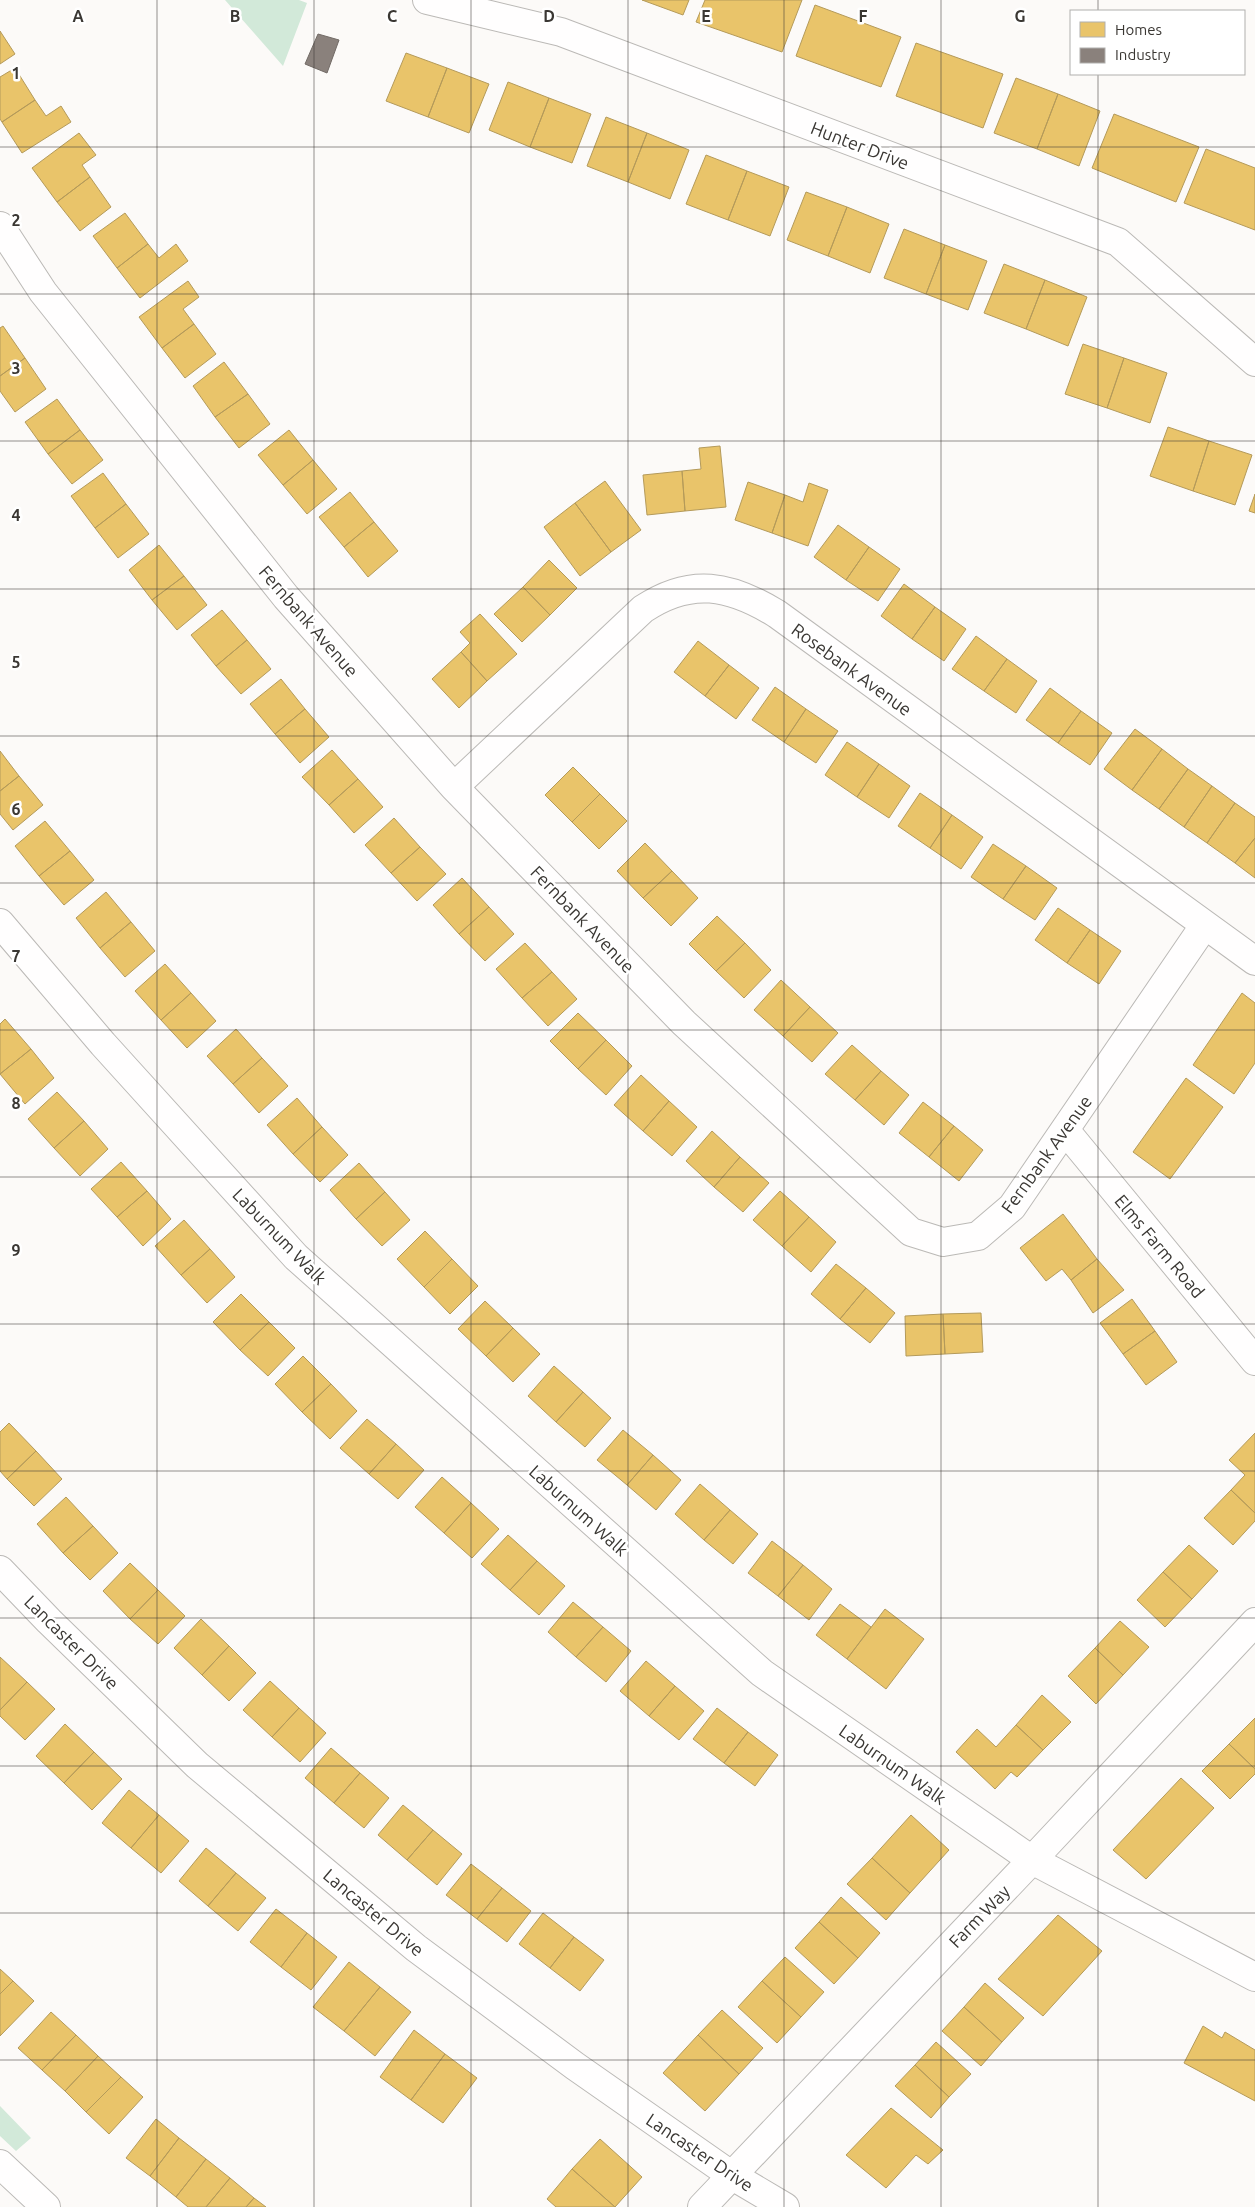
<svg xmlns="http://www.w3.org/2000/svg" width="1255" height="2207" font-family="Ubuntu,sans-serif">
	<style>
		.green { fill: #d2e9d9 }
		.homes { fill: #e9c46a; stroke: #b49a5a }
		.industry { fill: #8a817c; stroke: #726b66 }
		.lines { fill: none; stroke-linecap: round; stroke-linejoin: round }
		.minor-casing { stroke: #bbb9b6; stroke-width: 30 }
		.minor { stroke: #fffefe; stroke-width: 28 }
		.grid { fill: none; stroke: #3a3733; stroke-width: 1; stroke-opacity: 0.55 }
		.labels { text-anchor: middle; dominant-baseline: central; stroke-width: 5; stroke-linejoin: round; paint-order: stroke }
		.street-label { font-size: 18px; fill: #3a3733; stroke: #fff }
		.grid-label { font-size: 16px; text-anchor: middle; font-weight: bold; fill: #3a3733; stroke: #fff; stroke-width: 5; stroke-linejoin: round; paint-order: stroke }
	</style>
	<rect width="100%" height="100%" fill="#fcfaf8"/>
	<path class="green" d="M225 0H299L307 3 283 66Z
		M0 2106 31 2138 16 2151 0 2136Z"/>
	<path class="homes" d="M642 0H689L683 15Z
		M705 0H802L782 52 696 22Z
		M815 5 901 37 881 87 796 56Z
		M0 31 15 54 0 64Z
		M916 43 1003 74 983 128 896 96Z
		M406 53 447 68 428 117 386 101Z
		M15 68 35 100 2 122 0 119V77Z
		M447 68 489 84 469 133 428 117Z
		M1016 78 1058 94 1037 149 994 133Z
		M508 82 549 98 530 147 489 130Z
		M1058 94 1100 111 1079 166 1037 149Z
		M549 98 591 114 572 163 530 147Z
		M35 100 46 116 61 106 71 122 22 153 2 122Z
		M1114 114 1199 147 1176 202 1092 168Z
		M606 117 647 133 628 182 587 166Z
		M79 133 96 155 82 165 90 177 57 202 32 168Z
		M647 133 689 150 670 199 628 182Z
		M1206 149 1255 168V230L1184 203Z
		M706 155 747 171 728 220 686 204Z
		M747 171 789 187 770 236 728 220Z
		M90 177 111 207 80 231 57 202Z
		M806 192 847 207 828 256 787 240Z
		M847 207 889 224 870 273 828 256Z
		M125 213 148 244 117 268 93 236Z
		M904 229 945 245 926 294 884 278Z
		M148 244 159 258 176 244 188 261 140 298 117 268Z
		M945 245 987 261 968 310 926 294Z
		M1004 264 1045 280 1026 329 984 313Z
		M1045 280 1087 297 1068 346 1026 329Z
		M188 281 199 297 183 309 194 324 162 348 139 317Z
		M194 324 216 354 185 378 162 348Z
		M3 326 25 358 0 376V328Z
		M1083 344 1124 358 1107 408 1065 394Z
		M25 358 46 389 15 412 0 391V376Z
		M1124 358 1167 373 1150 423 1107 408Z
		M224 362 248 394 215 417 193 386Z
		M248 394 270 424 239 448 215 417Z
		M57 399 80 430 48 454 25 422Z
		M1168 427 1209 441 1193 491 1150 476Z
		M80 430 103 460 72 484 48 454Z
		M289 430 313 460 283 485 258 455Z
		M1209 441 1252 455 1235 505 1193 491Z
		M720 446 726 507 685 511 682 471 701 469 699 448Z
		M313 460 337 489 307 514 283 485Z
		M682 471 685 511 647 515 643 475Z
		M103 473 126 504 95 528 71 496Z
		M605 481 641 530 611 552 575 503Z
		M748 482 785 495 772 533 735 520Z
		M809 483 828 490 808 546 772 533 785 495 803 502Z
		M350 492 374 522 344 547 319 517Z
		M1255 494V513L1249 511Z
		M575 503 611 552 580 576 544 527Z
		M126 504 149 534 118 558 95 528Z
		M374 522 398 551 368 577 344 547Z
		M838 525 869 547 846 580 814 557Z
		M159 545 184 576 152 600 129 570Z
		M869 547 900 569 878 601 846 580Z
		M549 560 577 588 550 615 523 587Z
		M184 576 207 605 177 630 152 600Z
		M904 584 935 607 912 639 881 616Z
		M523 587 550 615 522 642 494 614Z
		M935 607 966 629 944 661 912 639Z
		M222 610 247 640 216 666 191 635Z
		M480 614 517 654 487 681 461 652 470 643 460 632Z
		M976 636 1007 659 984 691 952 669Z
		M247 640 271 669 241 694 216 666Z
		M698 641 729 665 705 696 674 672Z
		M461 652 487 681 459 708 432 679Z
		M1007 659 1037 681 1016 713 984 691Z
		M729 665 759 688 736 719 705 696Z
		M281 679 305 709 275 734 250 704Z
		M775 687 806 709 784 742 752 720Z
		M1050 688 1081 711 1058 743 1026 720Z
		M305 709 329 737 300 763 275 734Z
		M806 709 838 731 816 763 784 742Z
		M1081 711 1112 733 1090 765 1058 743Z
		M1135 729 1162 749 1132 790 1104 769Z
		M847 742 879 764 857 797 825 775Z
		M1162 749 1188 769 1159 809 1132 790Z
		M332 750 358 779 329 805 302 777Z
		M0 751 19 776 0 791Z
		M879 764 910 786 889 818 857 797Z
		M573 767 600 794 572 822 545 795Z
		M1188 769 1212 786 1184 827 1159 809Z
		M19 776 43 805 13 830 0 814V791Z
		M358 779 383 807 354 833 329 805Z
		M1212 786 1235 803 1207 843 1184 827Z
		M920 793 952 815 930 848 898 826Z
		M600 794 627 821 599 849 572 822Z
		M1235 803 1255 817V838L1235 863 1207 843Z
		M952 815 983 837 961 869 930 848Z
		M394 818 420 847 391 873 365 845Z
		M45 821 70 851 39 876 15 846Z
		M1255 838V878L1235 863Z
		M645 843 672 871 643 898 617 871Z
		M993 844 1026 866 1003 899 971 877Z
		M420 847 446 874 417 901 391 873Z
		M70 851 94 880 64 905 39 876Z
		M1026 866 1057 888 1035 920 1003 899Z
		M672 871 698 898 671 926 643 898Z
		M462 878 489 907 459 934 433 905Z
		M106 892 131 922 100 948 76 918Z
		M489 907 514 934 485 961 459 934Z
		M1058 908 1090 930 1067 963 1035 940Z
		M717 916 745 943 716 971 689 944Z
		M131 922 155 951 125 977 100 948Z
		M1090 930 1121 951 1099 984 1067 963Z
		M525 943 552 972 522 998 496 969Z
		M745 943 771 970 744 998 716 971Z
		M165 964 191 993 161 1020 135 991Z
		M552 972 577 999 548 1026 522 998Z
		M781 980 810 1007 783 1036 754 1010Z
		M191 993 216 1021 187 1048 161 1020Z
		M1242 993 1255 1003V1063L1234 1094 1193 1065Z
		M810 1007 838 1033 812 1062 783 1036Z
		M578 1013 606 1040 578 1069 550 1041Z
		M5 1019 31 1049 0 1074V1024Z
		M236 1029 262 1058 233 1084 207 1056Z
		M606 1040 632 1066 606 1095 578 1069Z
		M852 1045 881 1071 855 1100 825 1074Z
		M31 1049 54 1078 25 1104 0 1074Z
		M262 1058 288 1086 259 1113 233 1084Z
		M881 1071 909 1095 884 1125 855 1100Z
		M641 1075 669 1101 643 1131 614 1105Z
		M1186 1078 1223 1107 1170 1179 1133 1152Z
		M57 1092 84 1121 54 1148 28 1119Z
		M297 1098 322 1127 293 1154 267 1125Z
		M669 1101 697 1127 672 1156 643 1131Z
		M923 1102 954 1126 929 1157 899 1133Z
		M84 1121 108 1149 80 1176 54 1148Z
		M954 1126 983 1150 959 1181 929 1157Z
		M322 1127 348 1155 320 1182 293 1154Z
		M712 1131 740 1157 714 1187 686 1161Z
		M740 1157 769 1183 743 1212 714 1187Z
		M121 1162 147 1191 117 1217 91 1189Z
		M359 1163 385 1192 356 1219 330 1190Z
		M147 1191 171 1219 143 1246 117 1217Z
		M780 1191 809 1217 782 1246 753 1220Z
		M385 1192 410 1220 382 1246 356 1219Z
		M1063 1214 1097 1259 1071 1280 1062 1269 1046 1281 1020 1248Z
		M809 1217 836 1242 811 1272 782 1246Z
		M184 1220 210 1249 181 1275 155 1246Z
		M425 1231 452 1259 424 1287 397 1259Z
		M210 1249 235 1277 207 1303 181 1275Z
		M452 1259 478 1286 450 1314 424 1287Z
		M1097 1259 1124 1290 1093 1313 1071 1280Z
		M836 1264 866 1288 840 1319 811 1294Z
		M866 1288 895 1313 870 1343 840 1319Z
		M241 1294 269 1322 240 1350 213 1322Z
		M1132 1299 1155 1331 1123 1354 1100 1323Z
		M485 1301 513 1328 486 1356 458 1329Z
		M981 1313 983 1352 945 1354 943 1314Z
		M943 1314 945 1354 906 1356 905 1316Z
		M269 1322 295 1348 268 1376 240 1350Z
		M513 1328 540 1354 513 1382 486 1356Z
		M1155 1331 1177 1362 1146 1385 1123 1354Z
		M303 1356 331 1384 302 1412 275 1384Z
		M554 1366 583 1392 556 1422 528 1396Z
		M331 1384 357 1411 330 1439 302 1412Z
		M583 1392 611 1418 585 1447 556 1422Z
		M367 1419 396 1444 369 1474 340 1448Z
		M9 1423 36 1451 7 1479 0 1471V1432Z
		M623 1430 653 1455 627 1485 597 1460Z
		M1255 1433V1513L1231 1490 1245 1475 1229 1460Z
		M396 1444 424 1470 398 1499 369 1474Z
		M36 1451 62 1479 34 1506 7 1479Z
		M653 1455 681 1480 656 1510 627 1485Z
		M442 1477 471 1503 444 1533 415 1507Z
		M700 1484 730 1510 704 1540 675 1514Z
		M1231 1490 1255 1513V1521L1233 1545 1204 1518Z
		M66 1497 93 1526 63 1553 37 1524Z
		M471 1503 499 1529 472 1558 444 1533Z
		M730 1510 758 1534 733 1564 704 1540Z
		M93 1526 118 1553 90 1580 63 1553Z
		M508 1535 537 1561 510 1590 481 1564Z
		M772 1541 803 1565 778 1596 748 1573Z
		M1189 1545 1218 1571 1192 1599 1163 1572Z
		M537 1561 565 1586 539 1615 510 1590Z
		M130 1563 158 1590 130 1619 103 1591Z
		M803 1565 832 1589 809 1620 778 1596Z
		M1163 1572 1192 1599 1165 1627 1137 1600Z
		M158 1590 185 1616 158 1644 130 1619Z
		M573 1602 603 1627 576 1657 548 1632Z
		M840 1604 871 1627 847 1659 816 1635Z
		M885 1609 924 1639 886 1689 847 1659Z
		M201 1619 229 1646 202 1675 174 1648Z
		M1120 1621 1149 1647 1123 1675 1095 1648Z
		M603 1627 631 1651 606 1682 576 1657Z
		M229 1646 256 1673 229 1701 202 1675Z
		M1095 1648 1123 1675 1096 1704 1068 1676Z
		M0 1657 27 1682 0 1710Z
		M646 1661 675 1686 649 1716 620 1691Z
		M270 1681 299 1708 272 1737 243 1710Z
		M27 1682 55 1709 25 1740 0 1716V1710Z
		M675 1686 704 1711 679 1740 649 1716Z
		M1042 1695 1071 1722 1043 1750 1016 1725Z
		M299 1708 326 1733 300 1762 272 1737Z
		M717 1708 748 1732 724 1763 693 1739Z
		M1255 1718V1769L1229 1744Z
		M65 1724 94 1752 64 1783 36 1756Z
		M1016 1725 1043 1750 1017 1777 1011 1772 995 1789 956 1752 977 1729 996 1747Z
		M748 1732 778 1755 755 1786 724 1763Z
		M1229 1744 1255 1769V1774L1230 1799 1202 1771Z
		M331 1748 360 1773 334 1803 305 1778Z
		M94 1752 122 1779 92 1810 64 1783Z
		M360 1773 389 1798 364 1828 334 1803Z
		M1181 1778 1214 1808 1146 1879 1113 1850Z
		M129 1790 159 1815 131 1848 102 1823Z
		M403 1805 433 1830 407 1860 378 1835Z
		M159 1815 189 1841 161 1873 131 1848Z
		M911 1815 949 1850 910 1893 872 1858Z
		M433 1830 462 1854 437 1885 407 1860Z
		M206 1848 236 1873 208 1906 179 1881Z
		M872 1858 910 1893 886 1920 847 1884Z
		M471 1864 502 1888 477 1919 446 1895Z
		M236 1873 266 1898 238 1931 208 1906Z
		M502 1888 531 1911 507 1942 477 1919Z
		M841 1897 880 1933 858 1958 819 1922Z
		M276 1909 307 1933 281 1967 250 1942Z
		M543 1913 574 1937 550 1968 519 1944Z
		M1058 1915 1102 1951 1043 2016 998 1979Z
		M819 1922 858 1958 834 1984 795 1948Z
		M307 1933 337 1957 311 1990 281 1967Z
		M574 1937 604 1960 580 1991 550 1968Z
		M785 1957 824 1992 801 2017 762 1981Z
		M349 1962 380 1987 344 2031 313 2007Z
		M0 1969 13 1981 0 1994Z
		M13 1981 34 2001 0 2036V1994Z
		M762 1981 801 2017 777 2043 738 2007Z
		M985 1983 1024 2018 1002 2042 964 2007Z
		M380 1987 411 2012 375 2056 344 2031Z
		M964 2007 1002 2042 981 2066 942 2031Z
		M722 2010 763 2048 739 2074 698 2035Z
		M51 2012 76 2035 42 2070 18 2048Z
		M1203 2026 1222 2038 1225 2032 1255 2050V2101L1184 2063Z
		M414 2030 445 2054 411 2100 380 2077Z
		M76 2035 98 2056 65 2091 42 2070Z
		M698 2035 739 2074 705 2111 663 2073Z
		M936 2042 971 2074 949 2097 915 2065Z
		M445 2054 477 2078 443 2123 411 2100Z
		M98 2056 121 2077 86 2112 65 2091Z
		M915 2065 949 2097 931 2118 895 2086Z
		M121 2077 143 2097 109 2134 86 2112Z
		M891 2108 943 2150 928 2164 916 2155 886 2188 846 2155Z
		M156 2119 179 2138 150 2176 126 2158Z
		M179 2138 206 2159 176 2197 150 2176Z
		M600 2139 642 2177 615 2207 572 2169Z
		M206 2159 230 2178 206 2207H188L176 2197Z
		M572 2169 615 2207H556L547 2199Z
		M230 2178 254 2198 246 2207H206Z
		M254 2198 266 2207H246Z"/>
	<path class="industry" d="M318 34 339 40 327 73 305 64Z"/>
	<g class="lines">
		<g class="minor-casing">
			<path id="minor" d="M427 0 561 32 1118 242 1255 362
				M0 226 43 292 286 597 454 787 684 1023 911 1232 943 1242 978 1236 1012 1207 1204 926
				M454 787 643 609C691 577 730 585 777 614L1255 961
				M0 923 103 1044 296 1257 762 1673 1032 1860 1255 1977
				M1065 1130 1255 1361
				M0 1570 49 1621 197 1765 416 1948 575 2066 731 2175 785 2207
				M0 2164 46 2207
				M702 2207 1032 1860 1255 1622"/>
		</g>
		<use href="#minor" class="minor"/>
	</g>
	<path class="grid" d="M157 0V2207M314 0V2207M471 0V2207M628 0V2207M784 0V2207M941 0V2207M1098 0V11M1098 74V2207M0 147H1255M0 294H1255M0 441H1255M0 589H1255M0 736H1255M0 883H1255M0 1030H1255M0 1177H1255M0 1324H1255M0 1471H1255M0 1618H1255M0 1766H1255M0 1913H1255M0 2060H1255"/>
	<g class="labels">
		<g class="street-label">
			<text transform="translate(860 145) rotate(21)">Hunter Drive</text>
			<text transform="translate(309 621) rotate(49)">Fernbank Avenue</text>
			<text transform="translate(852 669) rotate(36)">Rosebank Avenue</text>
			<text transform="translate(583 919) rotate(46)">Fernbank Avenue</text>
			<text transform="translate(1046 1154) rotate(-54)">Fernbank Avenue</text>
			<text transform="translate(280 1236) rotate(46)">Laburnum Walk</text>
			<text transform="translate(1160 1246) rotate(50)">Elms Farm Road</text>
			<text transform="translate(579 1510) rotate(42)">Laburnum Walk</text>
			<text transform="translate(72 1642) rotate(45)">Lancaster Drive</text>
			<text transform="translate(893 1764) rotate(35)">Laburnum Walk</text>
			<text transform="translate(374 1912) rotate(40)">Lancaster Drive</text>
			<text transform="translate(979 1916) rotate(-46)">Farm Way</text>
			<text transform="translate(700 2152) rotate(34)">Lancaster Drive</text>
		</g>
	</g>
	<g class="grid-label">
		<text x="78" y="22">A</text>
		<text x="235" y="22">B</text>
		<text x="392" y="22">C</text>
		<text x="549" y="22">D</text>
		<text x="706" y="22">E</text>
		<text x="863" y="22">F</text>
		<text x="1020" y="22">G</text>
		<text x="16" y="79">1</text>
		<text x="16" y="226">2</text>
		<text x="16" y="374">3</text>
		<text x="16" y="521">4</text>
		<text x="16" y="668">5</text>
		<text x="16" y="815">6</text>
		<text x="16" y="962">7</text>
		<text x="16" y="1109">8</text>
		<text x="16" y="1256">9</text>
	</g>
	<rect x="1070" y="10" width="175" height="65" fill="#ffffff" stroke="#b0afad"/>
	<rect x="1080" y="22" width="25" height="15" fill="#e9c46a" stroke="#b0afad"/>
	<text x="1115" y="35" font-size="15" fill="#3a3733">Homes</text>
	<rect x="1080" y="48" width="25" height="15" fill="#8a817c" stroke="#b0afad"/>
	<text x="1115" y="60" font-size="15" fill="#3a3733">Industry</text>
</svg>
